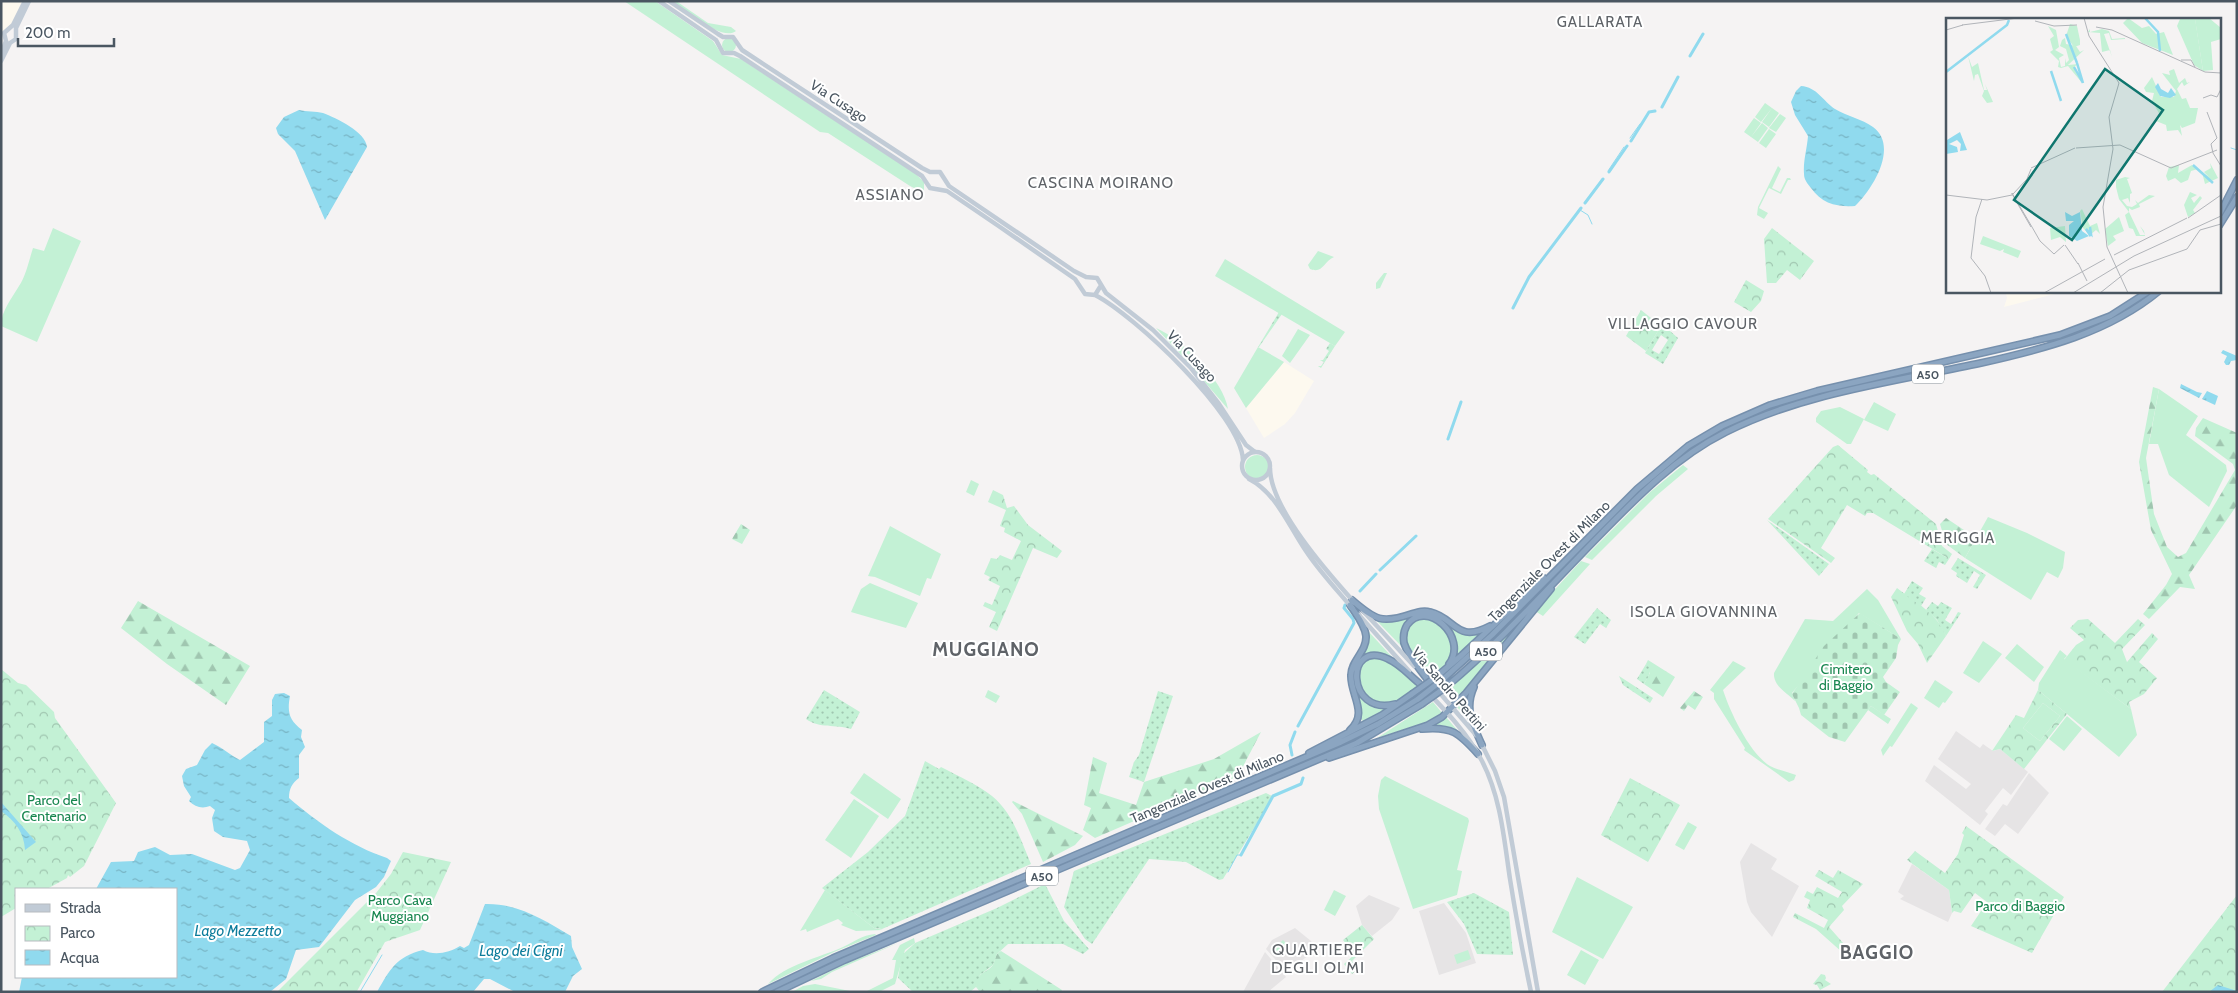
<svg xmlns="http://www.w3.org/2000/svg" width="2238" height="993" font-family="Cabin,sans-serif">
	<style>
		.commercial { fill: #fdf9ef }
		.education { fill: #e6e4e5 }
		.grass { fill: #c3f1d5 }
		.forest { fill: url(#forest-firs) }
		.cemetery { fill: url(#cemetery-stones) }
		.park { fill: url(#park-crowns); fill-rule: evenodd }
		.garden { fill: url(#garden-dots); fill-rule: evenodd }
		.water { fill: url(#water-ripples) }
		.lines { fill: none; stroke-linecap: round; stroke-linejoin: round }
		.stream { stroke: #90daee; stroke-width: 1 }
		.canal { stroke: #90daee; stroke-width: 3 }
		.highway-casing { stroke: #7690ad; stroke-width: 8 }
		.secondary { stroke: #c1cbd6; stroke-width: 4.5 }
		.highway { stroke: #8ba5c1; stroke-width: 5 }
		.highway-bridge-casing { stroke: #7690ad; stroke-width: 8; stroke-linecap: butt }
		.highway-bridge { stroke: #8ba5c1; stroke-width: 5 }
		.labels { text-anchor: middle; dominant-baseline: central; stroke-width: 4; stroke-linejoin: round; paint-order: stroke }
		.shield { fill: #fff; stroke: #808990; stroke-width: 1 }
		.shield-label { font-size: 12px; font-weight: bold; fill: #4a5661 }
		.street-label { font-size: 14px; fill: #4a5661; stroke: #fff }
		.park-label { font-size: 14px; fill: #17864f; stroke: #fff }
		.neighbourhood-label { font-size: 15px; letter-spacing: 1px; fill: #5f6368; stroke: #fff }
		.water-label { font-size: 15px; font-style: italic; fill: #0c7c9b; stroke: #fff }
		.quarter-label { font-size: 16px; letter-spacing: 1px; fill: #5f6368; stroke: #fff }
		.district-label { font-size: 19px; font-weight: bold; letter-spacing: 1px; fill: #5f6368; stroke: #fff }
		.inset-river { fill: none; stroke: #90daee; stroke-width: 2.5 }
		.inset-road { fill: none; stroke: #b1b4b9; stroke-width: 1 }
		.view { fill: #0f766e; fill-opacity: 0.15; stroke: #0f766e; stroke-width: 2.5 }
		.inset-edge { fill: none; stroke: #4a5661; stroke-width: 2.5 }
	</style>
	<defs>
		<pattern id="forest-firs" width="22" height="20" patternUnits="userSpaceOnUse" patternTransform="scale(1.25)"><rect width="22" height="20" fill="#c3f1d5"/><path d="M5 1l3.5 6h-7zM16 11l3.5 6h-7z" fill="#a0c6b0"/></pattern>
		<pattern id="cemetery-stones" width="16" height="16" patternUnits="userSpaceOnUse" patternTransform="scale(1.25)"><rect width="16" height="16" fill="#c3f1d5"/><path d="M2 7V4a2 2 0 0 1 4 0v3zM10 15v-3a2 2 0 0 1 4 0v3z" fill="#a0c6b0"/></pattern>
		<pattern id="park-crowns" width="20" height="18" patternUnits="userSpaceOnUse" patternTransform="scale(1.25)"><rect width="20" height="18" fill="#c3f1d5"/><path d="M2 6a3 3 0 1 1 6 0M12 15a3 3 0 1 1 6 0" fill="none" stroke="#a0c6b0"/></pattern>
		<pattern id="garden-dots" width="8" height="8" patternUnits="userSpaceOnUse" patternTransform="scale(1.25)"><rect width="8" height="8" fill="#c3f1d5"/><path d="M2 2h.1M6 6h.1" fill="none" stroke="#a0c6b0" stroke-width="1.8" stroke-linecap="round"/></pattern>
		<pattern id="water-ripples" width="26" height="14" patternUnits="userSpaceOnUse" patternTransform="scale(1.25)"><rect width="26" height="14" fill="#90daee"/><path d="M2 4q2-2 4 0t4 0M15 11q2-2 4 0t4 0" fill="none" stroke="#78b4c4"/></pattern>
	</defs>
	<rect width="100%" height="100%" fill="#f5f3f3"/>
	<path class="commercial" d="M1 1H22L11 26 4 30 2 37Z
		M2005 291H2066L2004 307 2007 298Z
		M1284 362 1314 381 1295 413 1285 424 1264 438 1246 408Z"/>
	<path class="education" d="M1956 731 1980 748 1983 744 1993 751 2000 749 2028 772 2011 795 2003 788 1985 811 1988 814 1980 825 1925 781 1934 765 1966 789 1971 784 1938 759Z
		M2029 773 2049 793 2018 834 2005 824 1995 836 1985 829 2003 804 2007 806Z
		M1751 843 1777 859 1771 869 1799 886 1772 937 1751 912 1747 902 1740 862Z
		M1912 864 1949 890 1952 913 1948 922 1900 899 1904 896 1898 892Z
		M1369 895 1400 908 1392 920 1372 936 1362 925 1356 906Z
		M1444 903 1466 933 1476 963 1439 975 1419 911Z
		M1295 928 1311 941 1316 949 1293 968 1282 967 1266 949 1272 940Z
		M1265 952 1286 977 1268 992H1243Z"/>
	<path class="grass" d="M624 1H655L713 41 722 55 741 59 916 174 924 182V193L910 186 828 133 820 132Z
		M672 1H676L708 23 731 27 736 31C722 42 685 10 672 1Z
		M722 45a7 7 0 1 1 14 0a7 7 0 1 1-14 0Z
		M1765 103 1772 108 1761 122 1755 117Z
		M1772 108 1779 113 1769 127 1762 122Z
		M1780 114 1786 118 1776 132 1769 128Z
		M1754 118 1761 123 1751 137 1744 132Z
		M1762 123 1768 128 1758 142 1751 137Z
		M1769 129 1776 134 1766 148 1759 143Z
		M1778 166 1781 169 1772 188 1780 192 1787 178H1790L1791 180H1788L1781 194 1769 188 1759 208 1768 213 1764 219 1757 215 1758 207Z
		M53 228 81 241 37 342 1 326C1 311 12 298 19 286 26 276 29 260 33 248L44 251Z
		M1318 251 1334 257C1323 262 1323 274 1310 269L1308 265Z
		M1225 259 1345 332 1335 346 1215 276Z
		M1384 273H1387L1380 288 1376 289V283Z
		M1156 328C1182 339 1224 381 1228 409L1185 359Z
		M1298 329 1310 335 1290 363 1282 356Z
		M1258 347 1284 362 1246 408 1234 388Z
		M2159 389 2198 416 2186 435 2226 465 2227 471 2209 507 2169 475 2158 444H2149Z
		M1874 402 1896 414 1888 431 1864 420Z
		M1840 407 1864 419 1851 444H1847L1816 422V418L1821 411Z
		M1245 467a12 12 0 1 1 24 0a12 12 0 1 1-24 0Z
		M1683 465 1688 469 1656 496 1592 560 1585 557 1649 493Z
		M971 480 979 484 974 496 966 492Z
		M1988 517 2027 533 2065 552 2063 568 2058 578 2047 572 2031 600 1965 558Z
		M890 526 941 554 931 579 927 578 920 596 875 577 868 576Z
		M1581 561 1590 564 1543 616 1535 611Z
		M870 583 918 603 906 628 851 612 861 589Z
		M1867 589 1878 600 1901 639 1859 613 1792 693 1795 701C1787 693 1773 686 1774 673L1805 619 1833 621Z
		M1427 613 1437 616 1461 633 1481 634 1454 660C1459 639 1450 626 1433 615L1407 621 1405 650 1375 619 1390 622Z
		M1425 617C1443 623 1460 642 1449 662 1445 668 1436 673 1431 677 1417 660 1384 625 1425 617Z
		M1368 631 1393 658 1375 654C1369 658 1359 662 1356 668 1346 687 1372 707 1389 708L1364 722 1360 718C1364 702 1350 687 1353 671 1357 657 1368 647 1368 631Z
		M1511 632 1512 633 1454 704 1445 693Z
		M1983 641 2002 654 1979 683 1963 673Z
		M2017 644 2044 667 2034 682 2005 658Z
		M2060 650 2067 656 2064 659 2131 709 2137 735 2119 757 2038 690 2039 683Z
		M1374 657C1394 659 1405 674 1418 686 1411 691 1403 699 1395 702 1366 711 1340 670 1374 657Z
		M1733 661 1746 668 1723 690C1730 712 1750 754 1770 766 1778 770 1787 772 1796 775L1794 780 1789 782 1744 750 1745 748 1714 699V693L1710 690Z
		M1935 680 1953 692 1945 703 1943 702 1939 708 1924 698Z
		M988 690 1000 696 996 703 985 697Z
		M1469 693 1467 704 1470 721 1456 706Z
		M1433 702 1443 714 1430 721 1377 738Z
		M1911 703 1918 708 1892 747 1890 746 1883 756 1881 750Z
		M2043 703 2060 716 2040 741 2023 728Z
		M1871 706 1891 719 1888 724 1868 710Z
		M2067 716 2082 729 2064 751 2049 739Z
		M1446 717 1458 731 1447 727H1430Z
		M864 773 901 799 888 819 850 793Z
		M1385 776 1468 818 1469 821 1457 870 1462 871 1457 895 1413 909 1379 809 1378 796 1381 780Z
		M854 799 879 816 851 858 825 840Z
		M1688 822 1697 827 1684 850 1675 845Z
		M1577 877 1633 907 1603 959 1552 932Z
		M825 890 874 928 883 930 856 931 841 925 843 923 838 919 807 932 806 929 800 931Z
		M1334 890 1346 896 1335 916 1324 910Z
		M875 934 876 935 834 952 768 984C786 964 819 958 843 947 854 942 862 935 875 934Z
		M914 938 915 943 905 950 895 984 879 992H865L893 978 896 960H892L900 945Z
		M1283 940 1288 945 1277 954 1273 949Z
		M898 943 832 972 821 979 811 981 845 964Z
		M1468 950 1471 959 1457 964 1454 955Z
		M1581 950 1599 960 1585 985 1567 975Z
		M815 984 855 992H792L803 986Z"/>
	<path class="forest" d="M2153 387 2159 389 2146 458 2154 514 2167 547 2178 557 2186 553 2235 470 2233 464 2195 436 2196 428 2203 418 2237 433V505L2189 575 2195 589 2180 587 2149 619 2143 614 2166 585 2172 574 2151 530 2139 462Z
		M1946 518 1976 538 1965 558 1946 544 1940 524Z
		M138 601 250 666 226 705 167 664 121 628Z
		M1648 660 1675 677 1663 697 1644 684 1650 673 1646 664Z
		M1694 691 1703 697 1695 710 1688 705 1684 711 1680 708Z
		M1261 732 1238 776 1095 838 1083 830 1091 808 1084 805 1093 757 1107 763 1099 793 1136 805 1144 782 1214 759Z
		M1013 801 1083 836 1075 845 1043 862 1022 814 1012 802Z
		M1001 951 1062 990 1061 992H980L976 987C978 970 986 974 993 965 996 959 994 955 1001 951Z"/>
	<path class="cemetery" d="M741 524 750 530 742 544 732 539Z
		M1860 613 1901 639 1898 645 1896 658 1883 677 1886 682 1900 692 1884 715 1871 706 1845 742 1829 737 1801 715 1799 708 1792 694 1824 646Z"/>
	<path class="park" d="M1772 228 1814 261 1800 280 1787 270 1776 283H1767L1764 239Z
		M1746 280 1764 291 1761 301 1751 312 1734 302Z
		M1641 310 1661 326 1646 351 1626 336Z
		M1838 445 1868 470 1867 472 1871 475 1874 474 1936 524 1942 546 1952 554 1949 559 1873 513H1867L1865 516 1847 505 1821 548 1835 558 1831 563 1768 519 1833 447Z
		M993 490 1003 495 1007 508 1014 506 1028 525 1062 551 1057 558 1033 548 997 631 989 627 996 612 983 606 985 602 992 605 1000 586 988 580 990 577 984 574 991 558 997 559 1000 555 1012 560 1021 541 1004 532 1005 528 1000 526 1006 510 988 502Z
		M1897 588C1914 601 1938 614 1946 636L1927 663 1918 644 1907 631 1891 597Z
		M2088 619 2115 643 2138 619 2145 625 2122 649 2127 662 2152 633 2158 639 2139 662 2157 678 2144 694 2129 702 2131 709 2064 660 2076 645 2084 640 2070 628 2078 620Z
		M1 669 18 683 26 685 54 712 55 718 116 803 84 866 70 877 68 875 67 878 47 889H16V908L1 917Z
		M2038 690 2067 714 2024 769 2000 749 1992 751 2016 715 2024 718ZM2043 703 2060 716 2040 741 2023 728Z
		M1630 778 1680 805 1648 862 1601 835Z
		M1966 826 2064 897 2032 953 1971 926 1987 902 1975 893 1961 913 1954 911 1952 913 1949 890 1907 860 1915 851 1945 873 1958 854 1964 835 1962 833Z
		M403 852 451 862 420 930 385 942 357 991 359 992H277L376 893 391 874Z
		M1819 870 1833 878 1838 870 1863 884 1842 906 1844 910 1829 927 1844 944 1843 953 1816 929 1793 917 1795 913 1824 928 1828 920 1807 908 1810 900 1804 897 1807 891 1813 894 1817 887 1838 898 1842 892 1815 876Z
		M2237 895V992H2162L2169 983Z
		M1362 925 1374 939 1352 961 1358 969 1352 974 1344 964 1355 954 1343 940Z
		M1821 974 1825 975 1826 978 1825 980 1831 984 1820 990 1817 985 1813 984Z"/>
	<path class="garden" d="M1279 312 1282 314 1259 347H1258Z
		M1662 324 1678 338 1663 364 1645 353ZM1661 335 1668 340 1659 354 1652 350Z
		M1330 343 1335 346 1321 368 1318 366H1321L1324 362 1320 360H1323L1329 351 1326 349Z
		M1767 520 1829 564 1819 576Z
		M1932 549 1949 559 1945 565 1939 562 1936 568 1924 561Z
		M1958 558 1986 575 1977 589 1973 587 1980 575 1974 571 1967 583 1956 576 1957 573 1951 569Z
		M1912 581 1923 588 1919 594 1926 598 1921 606 1904 594Z
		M1932 602 1938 606 1941 602 1952 608 1945 620 1951 624 1958 612 1961 613 1946 636 1937 620 1926 610Z
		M1597 608 1611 620 1606 628 1600 624 1585 644 1574 637Z
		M1646 664C1654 670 1648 677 1644 684L1637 679Z
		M1619 676 1653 698 1650 703 1623 685Z
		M824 690 860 712 851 729C835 724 820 729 806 719Z
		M1158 691 1173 696 1144 782 1129 777 1134 762 1139 755Z
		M925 761 939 769 941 767C958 776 977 784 992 796 1013 813 1021 841 1031 864L882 929 874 928 822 888 868 852 905 816Z
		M1266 793 1272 796 1268 805 1223 879 1219 880 1186 862 1149 859 1092 944 1085 939 1064 907 1074 871Z
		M1045 884 1064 921 1089 949 1083 954 1063 944H1008L997 954 993 965 980 975 976 987 970 992H913L898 978 902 955 915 943 997 908Z
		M1474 893 1509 912 1513 955 1477 954 1464 924 1447 902Z"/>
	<path class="water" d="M1801 86C1817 87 1823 101 1835 109 1847 116 1862 119 1873 127 1899 146 1873 189 1855 206 1837 207 1822 204 1811 188 1808 184 1804 180 1804 174 1803 161 1807 149 1808 136L1795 115 1791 102 1796 91Z
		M299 110C306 112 316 111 323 113 336 118 366 132 367 147L325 220 295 151 278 134 276 128 284 117Z
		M2223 350 2237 356V360L2231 361 2229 365H2226L2224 362 2227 356 2221 353Z
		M2181 384 2197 392 2202 393 2199 398 2180 388Z
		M2207 391 2218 396 2215 405 2202 399Z
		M284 693 290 696C287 712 289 720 302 730L301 737 305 747 299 755V778C292 783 289 789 289 798 318 823 351 846 387 858L391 861 384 877 376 887 355 900 319 947 296 950 286 979 270 992H19L22 977H176V889H96L111 862 134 861 138 852 155 847 170 855 192 854 235 870 240 868 250 850 247 841 223 837 214 831 212 818 215 810 210 806C202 809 195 807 189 801L191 797 184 786 182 776 186 769 197 765 205 750 212 743C223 748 230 755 240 760L264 742V722L272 716V700L275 694Z
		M1 802 36 842 25 850C24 832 15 821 1 811Z
		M485 904C517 903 544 920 571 936L572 947 582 969 573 976 565 992H515L490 979H484L473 992H377C390 969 396 957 423 950 434 956 449 953 460 946L464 948 469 945Z
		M2218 985 2237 991V992H2209Z"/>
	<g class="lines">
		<path class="stream" d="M1630 138 1640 124
			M2231 148 2237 150
			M1608 171 1624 147
			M1580 210 1588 215 1592 224
			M1228 872 1237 855H1241
			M360 992 382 955"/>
		<path class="canal" d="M1690 56 1703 34
			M1662 107 1678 77
			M1631 141 1649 112 1655 111
			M1609 172 1627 146
			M1585 203 1603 179
			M1513 308 1529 277 1581 208
			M1448 439 1461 402
			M1380 570 1416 536
			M1360 591 1376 574
			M1298 726 1354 623 1353 619 1344 608 1345 605
			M1292 755 1290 745 1295 732
			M1241 855 1273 796 1301 784 1303 778"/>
		<g class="highway-casing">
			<path id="highway" d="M2219 215 2237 180
				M2219 226 2237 197
				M1352 600C1375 620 1382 624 1411 614 1418 612 1424 610 1430 612 1456 618 1456 644 1490 626
				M1436 677 1462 655 1544 578
				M1427 679C1419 668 1408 656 1404 643 1403 637 1404 630 1407 625 1426 598 1469 637 1449 664
				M1441 681 1492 635 1637 489 1688 446 1722 426 1770 405 1817 391 2060 335 2110 316 2149 291
				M1446 687C1501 641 1549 587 1599 536 1637 497 1676 457 1726 432 1803 393 1897 381 1981 363 2044 349 2108 333 2159 291
				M1474 687C1464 709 1473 725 1482 745
				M1395 704C1346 717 1344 638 1388 659 1400 664 1409 675 1419 683
				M1422 729C1452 726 1459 733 1478 754
				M1350 730C1369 713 1350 695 1351 675 1351 661 1367 651 1366 636 1365 625 1356 614 1350 605
				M1309 753 1382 715 1412 694
				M1329 758 1428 725 1442 717 1466 693 1551 589
				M762 992 833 958 1339 743 1378 724 1418 699
				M777 992 845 960 1357 743 1422 704"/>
		</g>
		<path class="secondary" d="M659 1 716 40 723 53H734L740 56 922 176 930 188 947 191 1000 227 1075 279 1085 294 1095 295 1100 287
			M669 1 718 34 723 37H733L742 50 922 168 930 172H940L949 186 1074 271 1086 277 1097 278 1106 293 1153 330 1191 368 1219 404 1246 445 1255 452
			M6 41 4 33 13 25 25 1
			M10 43 16 39V28L29 1
			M1 54 6 41
			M1 61 10 43
			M1095 295C1134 315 1241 415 1243 460
			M1242 466a14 14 0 1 1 28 0a14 14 0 1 1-28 0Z
			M1270 468C1270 508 1328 573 1354 602
			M1249 479C1277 493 1290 529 1308 554 1321 573 1337 590 1352 608
			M1363 611 1414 666
			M1359 615 1409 671
			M1420 684C1443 708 1467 732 1482 761 1501 798 1504 839 1510 879 1516 917 1523 954 1531 992
			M1432 684 1476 735
			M1481 743 1495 771 1504 797 1538 992"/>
		<use href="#highway" class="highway"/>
		<g class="highway-bridge-casing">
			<path id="highway-bridge" d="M1412 694 1436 677
				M1418 699 1441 681
				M1422 704 1446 687"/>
		</g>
		<use href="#highway-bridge" class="highway-bridge"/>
	</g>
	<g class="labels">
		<g class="shield">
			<rect x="1912" y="364.5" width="32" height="19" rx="4"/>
			<rect x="1470" y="641.5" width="32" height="19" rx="4"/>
			<rect x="1026" y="866.5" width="32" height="19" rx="4"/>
		</g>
		<g class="shield-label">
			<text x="1928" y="374">A50</text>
			<text x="1486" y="651">A50</text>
			<text x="1042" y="876">A50</text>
		</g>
		<g class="street-label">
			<text transform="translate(839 101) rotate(33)">Via Cusago</text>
			<text transform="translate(1192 356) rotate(47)">Via Cusago</text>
			<text transform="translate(1549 561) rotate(-45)">Tangenziale Ovest di Milano</text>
			<text transform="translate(1449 689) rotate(49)">Via Sandro Pertini</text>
			<text transform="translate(1207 787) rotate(-23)">Tangenziale Ovest di Milano</text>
		</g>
		<g class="park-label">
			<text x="1846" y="669">Cimitero<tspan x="1846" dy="16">di Baggio</tspan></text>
			<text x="54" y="800">Parco del<tspan x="54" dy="16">Centenario</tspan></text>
			<text x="400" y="900">Parco Cava<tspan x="400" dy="16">Muggiano</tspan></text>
			<text x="2020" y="906">Parco di Baggio</text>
		</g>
		<g class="neighbourhood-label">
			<text x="1600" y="22">GALLARATA</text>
			<text x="1101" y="183">CASCINA MOIRANO</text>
			<text x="890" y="195">ASSIANO</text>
			<text x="1683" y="324">VILLAGGIO CAVOUR</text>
			<text x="1958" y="538">MERIGGIA</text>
			<text x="1704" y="612">ISOLA GIOVANNINA</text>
		</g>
		<g class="water-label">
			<text x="238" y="931">Lago Mezzetto</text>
			<text x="521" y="951">Lago dei Cigni</text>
		</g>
		<g class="quarter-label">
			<text x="1318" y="949">QUARTIERE<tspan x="1318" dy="18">DEGLI OLMI</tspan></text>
		</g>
		<g class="district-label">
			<text x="986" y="649">MUGGIANO</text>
			<text x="1877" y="952">BAGGIO</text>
		</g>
	</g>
	<g transform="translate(1946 18)">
		<rect width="275" height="275" fill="#f5f3f3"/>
		<path d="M263 0 275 10V21L265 24 267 52 257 53 249 1ZM124 6 131 8 134 22V27L128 29 120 18ZM183 194 194 217H199L194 208 198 213 199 218H190L187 211 183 210 179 197Z" fill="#c3f1d5"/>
		<path d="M144 11V14L156 11 163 13 166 21 179 20V21L165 22 163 15 158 16 166 39 164 32 156 34 154 15 142 14ZM22 38 26 49 32 45 38 72H41L39 66 47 84 41 85 36 78 38 73 32 56 29 57 28 63ZM37 218 75 233 72 240 57 234 58 231 54 233 34 226Z" fill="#c3f1d5"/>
		<path d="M182 0 196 10 203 8 210 16 218 14 227 37 196 25 177 5ZM249 0 257 53 248 47 231 8 234 1ZM102 8 110 12 113 29 109 32 118 37 113 40 115 49 119 48V40L120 45 123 42 120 31 114 28 116 22 119 20 120 26 130 28 134 34 138 32 122 47 133 46 129 48V53L137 66 122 48 115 50 112 49 113 43 104 34 107 32 104 21 108 18ZM228 51 233 65 239 60 241 65 244 64 238 68 236 64 231 71 236 81 240 80 244 90H252L249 105 236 110 234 107 236 118 232 112 221 113 220 107 210 103 214 101V97L206 83 208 75 200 74 198 70 206 59 215 79H228L230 73 216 55 224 57 223 53ZM264 145 272 160 259 166 256 154 263 159 258 154 265 150ZM233 147 232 155 246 147 252 151 245 153 242 162 235 165 229 160 222 163 220 158 223 149ZM179 159 184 160 181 161 186 175 184 176V185L182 180 176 182 181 188 186 189 191 186 189 182 192 185 203 177 209 178 193 186 194 189 186 192 183 190V194L173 181 170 169V162ZM244 174 251 177 245 180 248 185 254 178 256 180 247 192 249 195 242 199 238 187ZM136 191 144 208 151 205 154 216 150 212 144 217 137 210 134 193ZM173 199 178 213 167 218 170 222 162 228 159 211ZM119 208 120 224 114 219 105 222 104 210Z" fill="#c3f1d5"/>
		<path d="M212 65 215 71 222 75 225 70 230 77 224 80 214 78 209 69ZM14 114 21 132 14 133 15 126 11 122 3 126 11 129 12 134 0 136 1 122ZM119 194 126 198 134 194 136 213 143 218 131 223 123 218V207L128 203H120Z" fill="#90daee"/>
		<path class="inset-river" d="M199 0 212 14 214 33M120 16 131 45M131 45 137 65M128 49 137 65M105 53 115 83M0 54 61 7 63 2M247 147 267 165M144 209 145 216 140 211 144 217 145 216"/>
		<path class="inset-road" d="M138 0 143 18 173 65 163 99 167 131 157 189 161 229 182 275M89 3 108 8 131 7M16 7 72 0M150 9 166 12 259 54 275 55M0 12 17 7M235 42H245L249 49M257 80 265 77 271 79 275 71M261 94 271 120 265 126 267 135 275 148M130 130 174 127 225 150 271 132M85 150 129 130M67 176 81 161 85 151M0 177 41 182 66 177M36 181 30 199 25 240 39 258 45 275M242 200 275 177M85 209 66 176V175L86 209M86 209 94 223 108 236 118 227M119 227 132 246M168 237 241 200M132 245 141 263M98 275 159 241M127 275 188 238 275 198M154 275 183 252 241 231 254 212 275 206"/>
		<path class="view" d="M159 51 217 92 126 222 68 182Z"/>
		<rect width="275" height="275" class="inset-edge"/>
	</g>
	<rect width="2238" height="993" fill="none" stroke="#4a5661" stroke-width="5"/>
	<rect x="15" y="888" width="162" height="90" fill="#ffffff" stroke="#b7bbc0"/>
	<rect x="25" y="904" width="25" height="8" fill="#c1cbd6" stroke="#b7bbc0"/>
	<text x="60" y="913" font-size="15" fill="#4a5661">Strada</text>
	<rect x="25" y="926" width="25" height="15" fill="url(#park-crowns)" stroke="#b7bbc0"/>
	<text x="60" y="938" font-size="15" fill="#4a5661">Parco</text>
	<rect x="25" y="950" width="25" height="15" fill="url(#water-ripples)" stroke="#b7bbc0"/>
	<text x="60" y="963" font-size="15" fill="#4a5661">Acqua</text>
	<path d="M18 38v8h96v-8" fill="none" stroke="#4a5661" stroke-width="2.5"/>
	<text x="25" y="38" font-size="15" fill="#4a5661" stroke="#ffffff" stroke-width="4" paint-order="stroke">200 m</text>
</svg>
